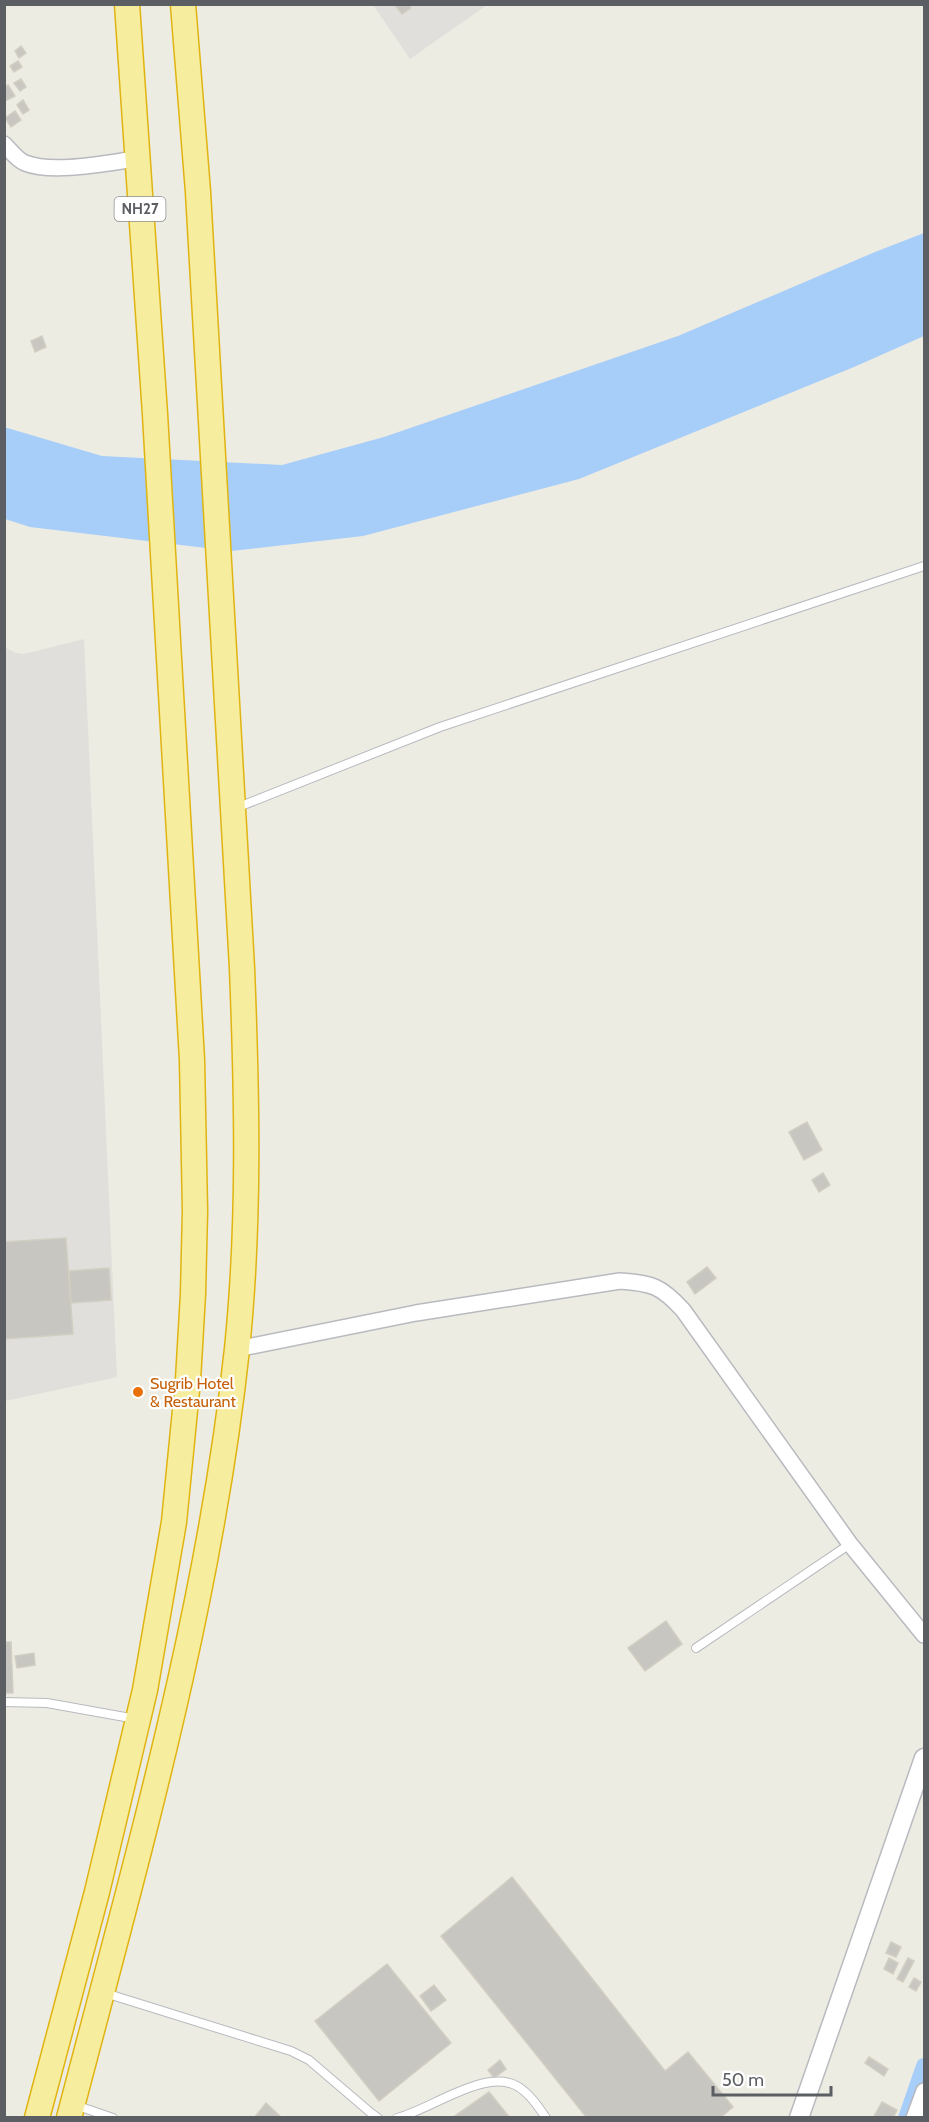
<svg xmlns="http://www.w3.org/2000/svg" width="929" height="2122" font-family="Cabin,sans-serif">
	<style>
		.industrial { fill: #e1dfdb }
		.water { fill: #a7cdf9 }
		.lines { fill: none; stroke-linecap: round; stroke-linejoin: round }
		.canal { stroke: #a7cdf9; stroke-width: 16 }
		.building { fill: #c8c6c0; stroke: #d1cec2; stroke-width: 1.5 }
		.service-casing { stroke: #b8babf; stroke-width: 10 }
		.minor-casing { stroke: #b8babf; stroke-width: 18 }
		.tertiary-casing { stroke: #b8babf; stroke-width: 21 }
		.trunk-casing { stroke: #e0b410; stroke-width: 27 }
		.service { stroke: #fff; stroke-width: 8 }
		.minor { stroke: #fff; stroke-width: 15 }
		.tertiary { stroke: #fff; stroke-width: 18 }
		.trunk { stroke: #f7ed9f; stroke-width: 24 }
		.food-dot { fill: #e8710a; stroke: #fff; stroke-width: 2 }
		.labels { text-anchor: middle; dominant-baseline: central; stroke-width: 4.5; stroke-linejoin: round; paint-order: stroke }
		.shield { fill: #fff; stroke: #8c8e92; stroke-width: 1.5 }
		.shield-label { font-size: 15px; font-weight: bold; fill: #5b5e63 }
		.food-label { font-size: 16px; fill: #c56008; stroke: #fff; text-anchor: start }
	</style>
	<rect width="100%" height="100%" fill="#edece3"/>
	<path class="industrial" d="M373 5H487L410 59Z
		M84 639 117 1377 5 1401 4 647 16 653 24 654Z"/>
	<path class="water" d="M924 233V336L854 367 579 479 363 536 231 551 30 527 5 519 4 427 102 456 282 465 384 437 678 336 875 252Z"/>
	<g class="lines">
		<path class="canal" d="M906 2118 924 2066"/>
	</g>
	<path class="building" d="M394 4H409L411 8 402 14Z
		M21 46 26 53 19 58 15 51Z
		M18 61 22 67 14 72 10 66Z
		M21 79 26 87 20 91 14 83Z
		M8 85 15 96 5 101 4 87Z
		M23 100 29 110 23 114 17 105Z
		M15 111 21 120 11 127 5 118Z
		M42 336 46 347 35 352 31 341Z
		M807 1122 822 1150 804 1160 789 1132Z
		M823 1173 830 1185 819 1192 812 1180Z
		M66 1238 73 1334 4 1339V1242Z
		M707 1267 716 1278 695 1294 687 1282Z
		M109 1268 111 1300 71 1303 69 1271Z
		M666 1621 682 1644 645 1671 628 1648Z
		M4 1642H11L13 1693H4Z
		M34 1653 35 1665 17 1668 15 1656Z
		M512 1877 665 2071 688 2052 733 2107 720 2118H587L441 1936Z
		M891 1942 901 1947 896 1957 886 1953Z
		M889 1958 898 1963 893 1974 884 1969Z
		M908 1958 914 1961 903 1982 897 1979Z
		M387 1964 451 2043 379 2101 315 2021Z
		M914 1978 921 1982 916 1991 909 1987Z
		M434 1985 446 2000 431 2011 420 1996Z
		M869 2057 888 2069 884 2076 865 2063Z
		M500 2060 506 2069 494 2078 488 2070Z
		M489 2092 510 2118H452Z
		M882 2102 897 2110 893 2118H873Z
		M266 2103 282 2118H254Z"/>
	<g class="lines">
		<g class="service-casing">
			<path id="service" d="M236 808 440 727 924 566
				M696 1648 850 1544
				M4 1702 47 1703 136 1719
				M105 1993 291 2051 309 2060 371 2113 378 2118
				M75 2105 113 2118
				M397 2118C430 2110 485 2068 517 2086 529 2093 538 2106 546 2118"/>
		</g>
		<g class="minor-casing">
			<path id="minor" d="M4 144C10 150 17 160 25 163 53 174 106 163 136 159
				M237 1349 416 1313 620 1281C652 1283 661 1286 683 1310L850 1544 924 1635
				M914 2118 924 2091"/>
		</g>
		<g class="tertiary-casing">
			<path id="tertiary" d="M799 2118 924 1758"/>
		</g>
		<g class="trunk-casing">
			<path id="trunk" d="M37 2118 97 1892 145 1690 174 1522 188 1380 193 1294 195 1211 192 1060 155 414 127 4
				M69 2118C135 1864 209 1610 237 1349 250 1222 247 1095 242 968L198 192 183 4"/>
		</g>
		<use href="#service" class="service"/>
		<use href="#minor" class="minor"/>
		<use href="#tertiary" class="tertiary"/>
		<use href="#trunk" class="trunk"/>
	</g>
	<circle class="food-dot" cx="138" cy="1392" r="6"/>
	<g class="labels">
		<rect class="shield" x="114.5" y="197" width="51" height="24" rx="4.5"/>
		<g class="shield-label">
			<text x="140" y="209">NH27</text>
		</g>
		<g class="food-label">
			<text x="150" y="1383">Sugrib Hotel<tspan x="150" dy="18">&amp; Restaurant</tspan></text>
		</g>
	</g>
	<rect width="929" height="2122" fill="none" stroke="#5b5e63" stroke-width="12"/>
	<path d="M713 2086v9h118v-9" fill="none" stroke="#5b5e63" stroke-width="3"/>
	<text x="722" y="2086" font-size="18" fill="#5b5e63" stroke="#ffffff" stroke-width="4.5" paint-order="stroke">50 m</text>
</svg>
